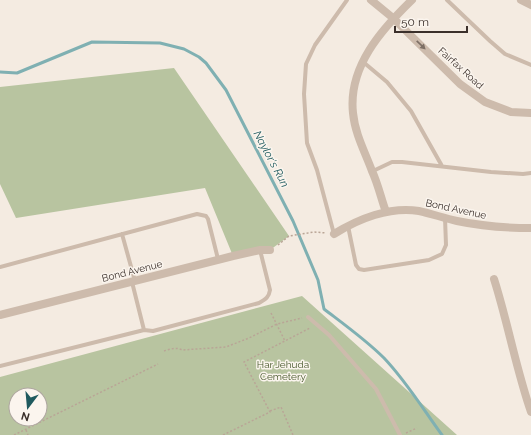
<svg xmlns="http://www.w3.org/2000/svg" width="531" height="435" font-family="Raleway,sans-serif">
	<style>
		.green { fill: #b8c4a0; fill-rule: evenodd }
		.lines { fill: none; stroke-linecap: round; stroke-linejoin: round }
		.stream { stroke: #7fb0b2; stroke-width: 3 }
		.path { stroke: #b9a596; stroke-width: 1.5; stroke-dasharray: 2 2; stroke-linecap: butt }
		.lane { stroke: #cdbbac; stroke-width: 4 }
		.street { stroke: #cdbbac; stroke-width: 8 }
		.oneway { fill: #7d6f65 }
		.labels { text-anchor: middle; dominant-baseline: central; stroke-width: 3; stroke-linejoin: round; paint-order: stroke }
		.street-label { font-size: 10px; fill: #3b302b; stroke: #fbf5ee }
		.park-label { font-size: 10px; fill: #4a5a2e; stroke: #fbf5ee }
		.water-label { font-size: 11px; font-style: italic; fill: #1f5a5e; stroke: #fbf5ee }
	</style>
	<rect width="100%" height="100%" fill="#f4ebe1"/>
	<path class="green" d="M174 68 289 236 270 250 233 256 205 188 16 218 0 184V87Z
		M302 296 457 435H0V377ZM16 395H40V419H16Z"/>
	<g class="lines">
		<path class="stream" d="M0 72 17 73 92 42 160 43 184 49 199 57 206 63 226 90 293 221 318 280 324 309C345 325 366 340 384 358 406 381 423 409 442 435"/>
		<path class="path" d="M278 245 289 236 314 232 326 233
			M271 313 285 341
			M164 351C170 349 177 347 182 350L226 347 249 338 277 324 302 318
			M270 411 281 407 293 435
			M26 430 28 435
			M406 433 417 428
			M14 435 158 364
			M223 435 270 412 244 362 310 328"/>
		<path class="lane" d="M447 0 490 41 505 54 531 65
			M362 61 387 82 411 111 442 166
			M373 171 392 162H402L491 172 523 174 531 173
			M348 226 356 265 359 269 364 270 429 260 442 254 446 245 445 218
			M122 234 135 281
			M334 234 317 170 307 143 304 94 306 64 315 45 347 0
			M0 267 197 214 206 216 208 219 218 259
			M308 317 329 335 376 389 400 435
			M144 330 153 331 259 303C266 299 269 297 270 290L260 250
			M0 366 144 330 132 282"/>
		<path class="street" d="M371 0 393 18 460 84 485 102 511 112 531 113
			M521 0 531 5
			M386 212C381 198 378 184 372 171 365 152 355 134 353 113 348 67 381 30 412 0
			M334 234C358 219 390 206 419 211 432 214 444 218 457 221 481 226 507 228 531 228
			M494 279C508 323 516 369 531 412
			M0 315 233 256 260 250H270"/>
	</g>
	<defs><path id="oneway-solid" d="M-6-.8H1V-3.2L6.5 0L1 3.2V.8H-6Z"/></defs>
	<use class="oneway" href="#oneway-solid" transform="translate(421 45) rotate(44)"/>
	<g class="labels">
		<g class="street-label">
			<text transform="translate(461 68) rotate(42)">Fairfax Road</text>
			<text transform="translate(456 209) rotate(12)">Bond Avenue</text>
			<text transform="translate(132 271) rotate(-14)">Bond Avenue</text>
		</g>
		<g class="park-label">
			<text x="283" y="364">Har Jehuda<tspan x="283" dy="12">Cemetery</tspan></text>
		</g>
		<g class="water-label">
			<text transform="translate(271 159) rotate(62)">Naylor's Run</text>
		</g>
	</g>
	<g transform="translate(28 407) rotate(196)"><circle r="19" fill="#fbf5ee" stroke="#aea6a0"/>
	<path d="M0-3L7 15L0 10L-7 15Z" fill="#1f5a5e"/>
	<text y="-6" font-size="11" font-weight="bold" text-anchor="middle" fill="#3b302b">N</text>
	</g>
	<path d="M395 26v6h72v-6" fill="none" stroke="#3b302b" stroke-width="2"/>
	<text x="401" y="26" font-size="12" fill="#3b302b" stroke="#fbf5ee" stroke-width="3" paint-order="stroke">50 m</text>
</svg>
